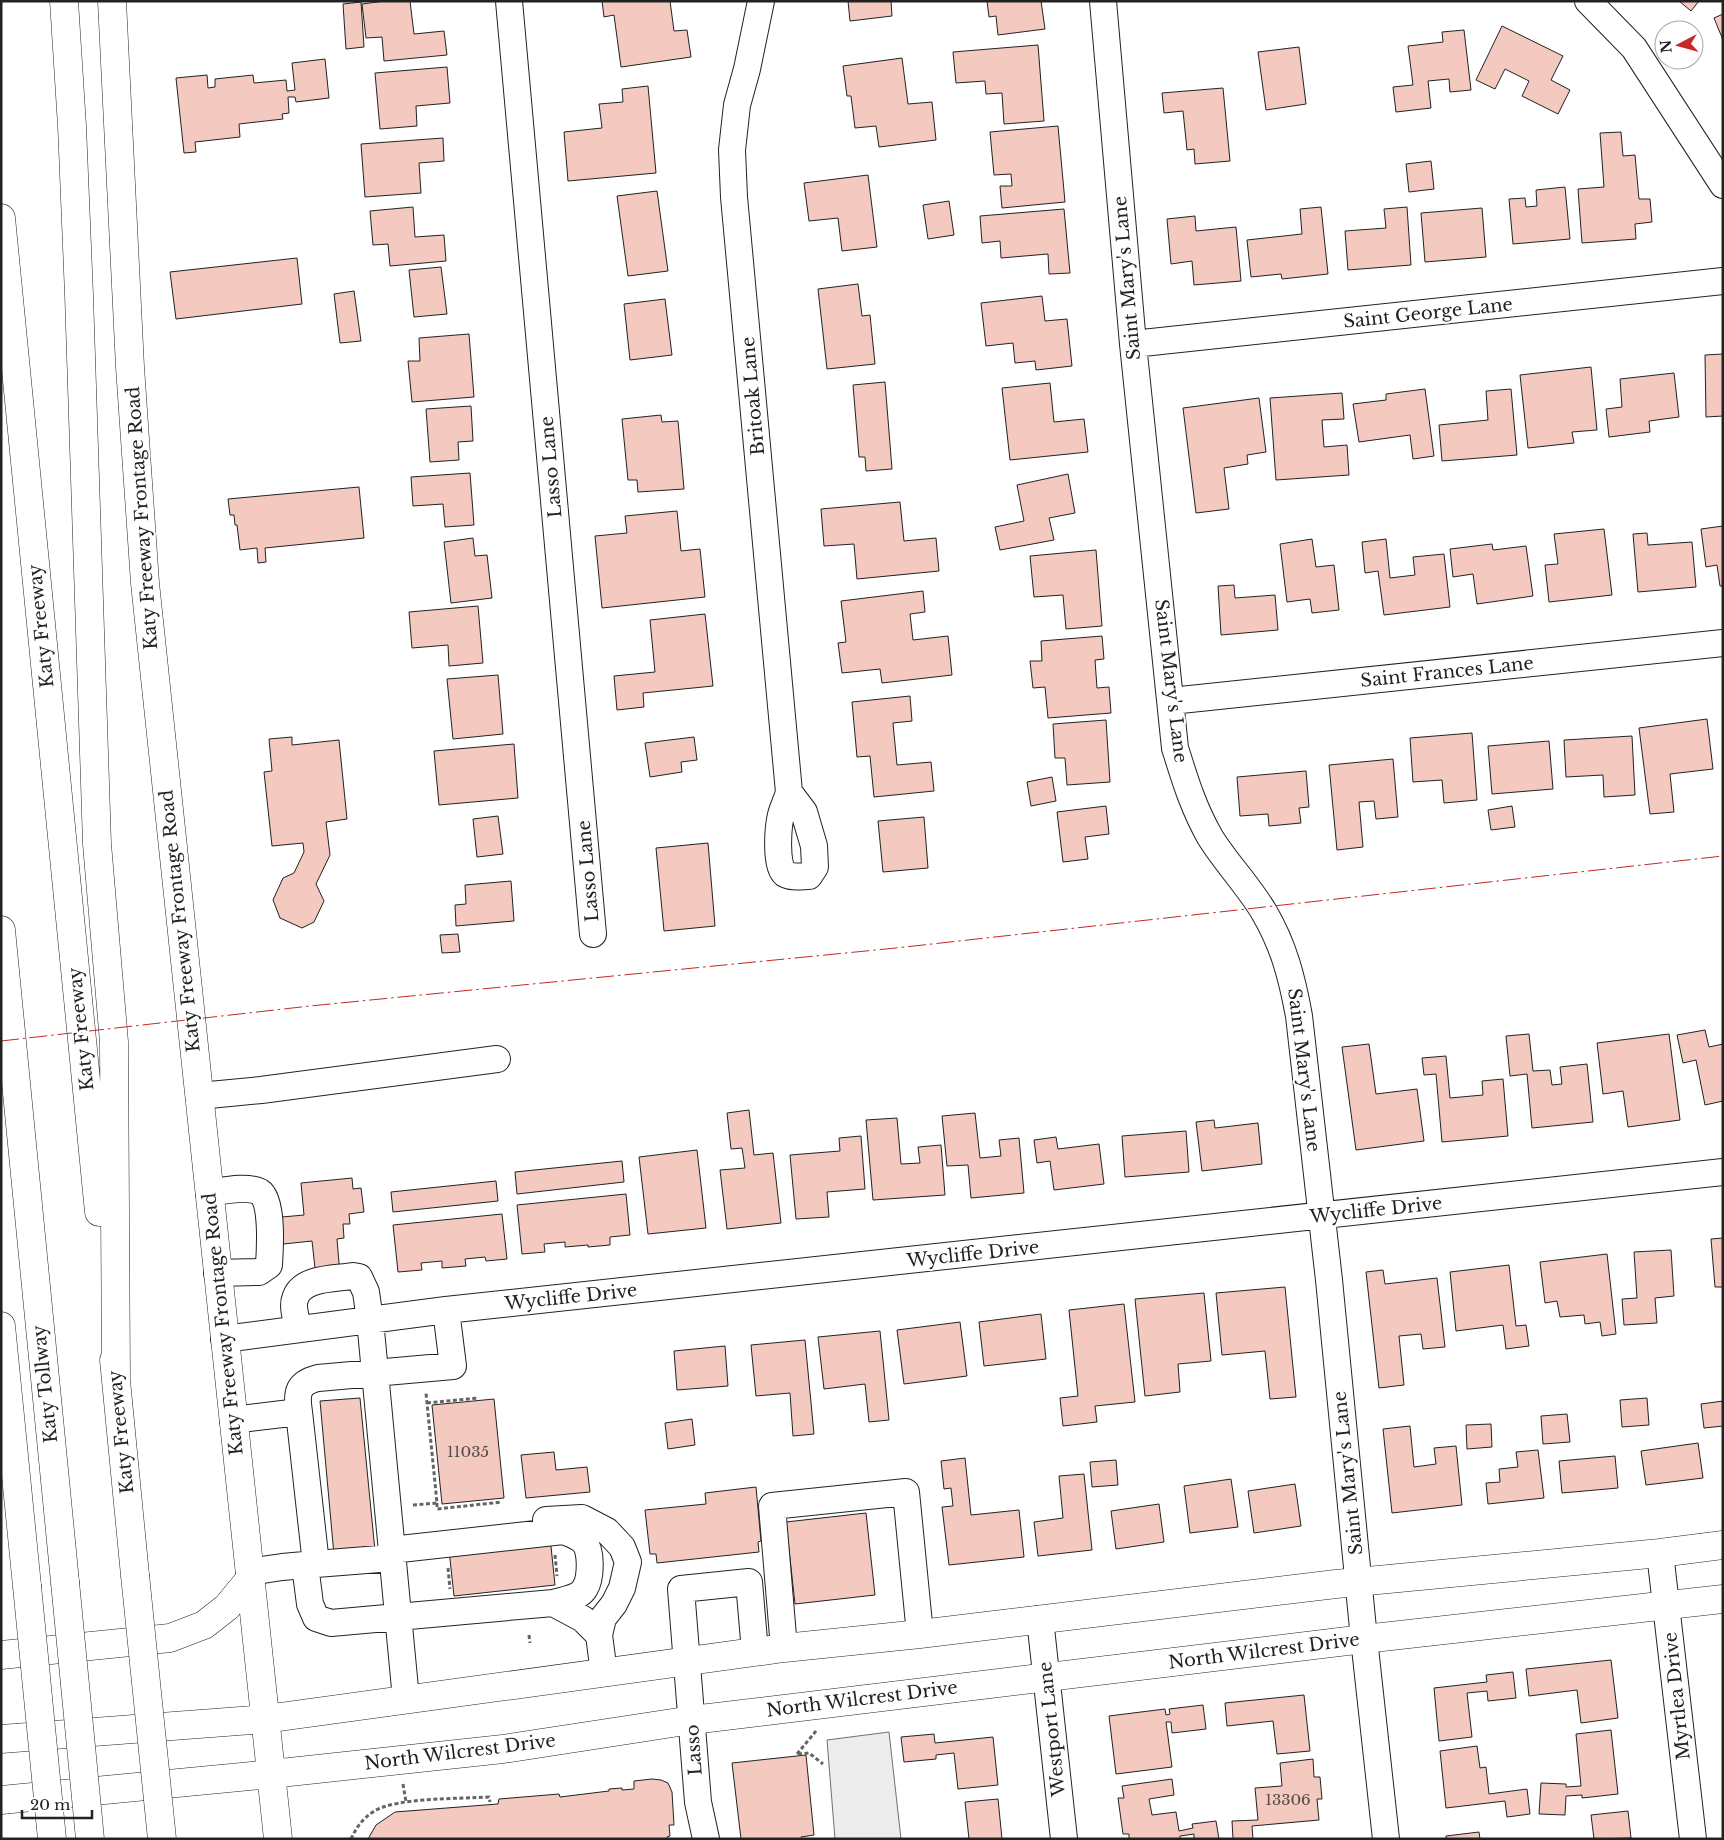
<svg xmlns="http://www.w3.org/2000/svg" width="1724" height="1840" font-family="'Libre Baskerville',serif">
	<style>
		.parking { fill: #ededed; stroke: #6f6f6f }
		.building { fill: #f3c9c0; stroke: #222 }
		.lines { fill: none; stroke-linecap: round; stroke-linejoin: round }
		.minor-casing { stroke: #222; stroke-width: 28 }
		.major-casing { stroke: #222; stroke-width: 29 }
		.highway-casing { stroke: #222; stroke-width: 29 }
		.path { stroke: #646464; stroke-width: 3; stroke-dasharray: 4 2.5; stroke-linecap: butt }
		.minor { stroke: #fff; stroke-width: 26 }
		.major { stroke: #fff; stroke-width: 28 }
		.highway { stroke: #fff; stroke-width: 28 }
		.highway-bridge-casing { stroke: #222; stroke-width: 29; stroke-linecap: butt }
		.highway-bridge { stroke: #fff; stroke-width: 28 }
		.power { stroke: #c62828; stroke-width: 1; stroke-dasharray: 18 4 2.5 4; stroke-linecap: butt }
		.labels { text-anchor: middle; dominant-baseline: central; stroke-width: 4; stroke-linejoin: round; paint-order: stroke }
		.number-label { font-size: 15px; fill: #564c4a }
		.street-label { font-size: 18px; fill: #222; stroke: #fff }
	</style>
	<rect width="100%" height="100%" fill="#fff"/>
	<path class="parking" d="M889 1732 901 1839H835L827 1740Z"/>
	<path class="building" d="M385 1H410L414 34 444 31 447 55 384 61 382 37 366 38 362 4Z
		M602 1H670L674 31 687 30 691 57 621 67 614 15 604 17Z
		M848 1H891L892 16 850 21Z
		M987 1H1041L1045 29 998 35 996 16 989 17Z
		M1679 1H1699L1691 11Z
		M361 2 364 47 346 49 343 4Z
		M1723 14V40L1714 18Z
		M1502 26 1563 56 1551 80 1570 90 1558 114 1522 96 1529 81 1505 69 1495 89 1476 80Z
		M1464 30 1471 90 1450 92 1449 79 1428 81 1431 108 1396 112 1393 87 1413 85 1408 46 1443 42 1442 32Z
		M1038 45 1044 121 1004 124 1002 93 986 94 985 81 956 83 953 52Z
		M1299 47 1306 104 1266 110 1258 52Z
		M902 58 908 104 932 102 936 140 879 147 876 126 855 128 851 96H847L843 66Z
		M325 59 329 98 296 102 295 97H288L289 113 282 114 283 119 239 124 240 137 195 142 196 152 184 153 176 78 207 75 208 88 215 87V79L253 75 254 83 286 80 287 91 295 90 292 63Z
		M447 67 450 103 416 106 417 126 380 129 375 73Z
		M648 86 656 173 568 181 564 132 602 128 599 104 623 102 622 89Z
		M1223 88 1230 161 1195 164 1194 149 1187 150 1183 111 1164 113 1162 93Z
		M1058 126 1065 202 1002 208 1000 186H1012L1011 174 994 175 990 132Z
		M1621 132 1623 156 1635 155 1639 199H1650L1652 222 1635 224 1636 239 1582 243 1578 189 1604 187 1600 133Z
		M443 138 444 161 419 163 421 193 365 197 361 144Z
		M1431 161 1434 189 1409 192 1406 164Z
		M868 175 877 247 842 251 838 218 809 221 804 183Z
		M1565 187 1570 239 1513 244 1509 199 1525 198 1526 207 1537 206 1536 190Z
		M657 191 668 271 628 276 617 196Z
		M949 201 954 235 928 239 923 205Z
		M413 207 415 237 444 235 446 261 390 266 388 244 373 245 370 211Z
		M1321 207 1328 274 1282 279 1281 274 1251 277 1247 240 1302 234 1300 209Z
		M1407 207 1411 265 1348 270 1345 231 1386 228 1384 209Z
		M1482 208 1486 257 1425 262 1421 213Z
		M1064 209 1070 273 1049 274 1048 254 1001 258 1000 241 982 243 980 216Z
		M1195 216 1196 231 1236 227 1241 281 1194 285 1192 261 1171 264 1167 219Z
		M297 258 302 304 176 319 170 272Z
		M441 267 447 314 414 317 409 270Z
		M858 284 862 316 870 315 875 364 827 369 818 289Z
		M354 291 361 341 340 343 334 294Z
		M1042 296 1045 321 1067 319 1072 366 1036 370 1035 361 1015 363 1013 343 986 346 981 303Z
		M665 299 672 355 630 360 624 304Z
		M469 334 474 397 412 402 408 361H420L419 338Z
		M1723 354V416L1706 417 1705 355Z
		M1591 367 1597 430 1572 432 1574 443 1528 448 1520 375Z
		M1674 373 1679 417 1649 421 1650 432 1609 437 1606 409 1622 407 1620 379Z
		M885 382 892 469 866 471 865 457H859L853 385Z
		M1050 383 1054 422 1084 419 1088 452 1010 460 1002 388Z
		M1425 389 1434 456 1413 459 1410 435 1359 442 1353 404 1386 400V394Z
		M1511 389 1517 455 1442 461 1439 425 1488 420 1486 391Z
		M1342 393 1344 419 1322 420 1324 447 1347 445 1349 475 1276 480 1270 398Z
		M1259 398 1266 452 1247 455 1248 464 1224 468 1229 509 1196 513 1183 408Z
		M471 406 473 441 458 442 459 460 430 462 426 409Z
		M661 415 662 422 678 421 684 489 638 492 637 480H628L622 419Z
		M470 473 474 525 445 527 443 504 413 506 411 477Z
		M1068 474 1075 513 1049 518 1054 540 1000 550 995 527 1024 521 1017 485Z
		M359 487 364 538 265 548 266 562 258 563 257 548 240 550 237 525H235L234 515H230L228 499Z
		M900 502 904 541 936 538 939 571 857 579 854 544 824 546 821 509Z
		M677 511 681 551 700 549 705 597 602 608 595 536 627 533 625 516Z
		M1723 526V586H1720L1717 565 1706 567 1701 529Z
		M1604 529 1612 595 1549 602 1545 565 1558 564 1554 534Z
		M1647 533 1648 545 1692 542 1696 587 1638 592 1633 534Z
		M473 538 475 556 487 555 492 598 451 603 444 542Z
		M1312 539 1316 567 1334 565 1339 610 1312 613 1310 599 1287 602 1280 544Z
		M1386 539 1390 578 1415 575 1413 557 1444 554 1450 607 1384 615 1378 571 1365 573 1362 542Z
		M1492 544 1493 550 1526 546 1533 596 1477 604 1473 574 1453 577 1450 549Z
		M1096 550 1102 626 1066 629 1063 595 1034 597 1030 556Z
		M1234 585 1235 598 1275 595 1278 630 1221 635 1218 586Z
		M923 591 925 612 910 614 913 640 948 636 952 675 882 683 880 669 842 673 838 643 846 642 841 601Z
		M478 606 483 663 449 666 448 645 412 648 409 612Z
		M705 614 713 686 643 693 644 707 617 710 614 676 655 672 650 620Z
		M1102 636 1104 659 1095 660 1097 688 1109 687 1111 713 1048 718 1045 687 1033 688 1030 661H1042L1041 641Z
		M498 675 503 734 453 739 447 679Z
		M910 696 912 721 893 723 897 765 931 762 934 791 874 797 870 756 857 757 852 702Z
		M1707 719 1713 769 1670 774 1674 812 1650 814 1639 728Z
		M1106 720 1110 782 1067 785 1065 758H1055L1053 724Z
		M1472 733 1477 800 1444 803 1442 780 1413 782 1410 738Z
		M1632 736 1635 795 1604 797 1603 775 1566 777 1564 740Z
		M292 737V745L339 740 347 819 326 822 330 855 316 884 324 901 314 922 302 928 280 918 273 900 283 878 294 873 304 852 303 843 272 846 264 772 272 771 269 739Z
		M694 737 697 760 681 762 682 772 650 777 645 743Z
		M1549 741 1553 789 1492 794 1488 746Z
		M514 744 518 798 439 805 434 751Z
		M1393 759 1398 817 1376 819 1374 801 1359 802 1363 847 1337 850 1329 765Z
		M1306 771 1309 807 1299 808 1301 823 1269 826 1268 814 1240 816 1237 777Z
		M1052 777 1056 801 1031 806 1027 782Z
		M1106 806 1109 834 1085 837 1088 859 1063 862 1057 812Z
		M1512 806 1515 827 1491 830 1488 810Z
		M498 816 503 854 477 857 473 819Z
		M924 817 928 868 883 872 878 821Z
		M708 843 715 926 664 931 656 848Z
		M511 881 514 921 456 926 455 905 466 904 465 885Z
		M458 934 460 952 442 953 440 935Z
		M1705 1030 1709 1047 1723 1044V1101L1705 1105 1696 1060 1683 1063 1677 1035Z
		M1529 1034 1533 1071 1550 1070 1552 1085 1562 1084 1560 1067 1587 1064 1593 1122 1532 1128 1527 1074 1510 1076 1506 1036Z
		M1669 1034 1680 1120 1628 1127 1623 1091 1603 1094 1597 1043Z
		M1369 1044 1376 1094 1417 1089 1424 1141 1356 1150 1342 1047Z
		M1446 1056 1450 1098 1483 1095 1482 1081 1503 1079 1508 1136 1442 1142 1436 1074 1424 1075 1422 1058Z
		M749 1110 754 1155 773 1153 781 1223 727 1229 720 1170 745 1168 742 1148 731 1149 727 1113Z
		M975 1113 980 1158 1001 1156 999 1140 1019 1138 1024 1193 971 1198 968 1165 947 1166 942 1116Z
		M897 1118 901 1164 920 1163 918 1147 941 1145 945 1195 873 1200 866 1120Z
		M1214 1120 1215 1128 1258 1123 1262 1164 1202 1171 1196 1122Z
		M1186 1131 1189 1172 1125 1177 1122 1136Z
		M861 1136 865 1189 827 1192 829 1217 796 1219 790 1155 840 1151 839 1138Z
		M1056 1137 1058 1149 1099 1144 1104 1184 1054 1190 1050 1161 1037 1163 1034 1140Z
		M697 1150 706 1228 648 1234 639 1157Z
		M622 1161 624 1182 517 1194 515 1172Z
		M352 1178 353 1189 361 1188 364 1212 349 1214 350 1224H343L344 1238 337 1239 340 1275 316 1277 312 1241 274 1245 271 1218 304 1215 301 1183Z
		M496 1181 498 1201 393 1212 391 1192Z
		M626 1194 630 1235 610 1237V1245L588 1247V1245L565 1247V1242L544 1244 545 1252 522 1254 517 1205Z
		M502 1214 507 1259 486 1261 485 1257 465 1259 466 1266 442 1268V1261L421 1263 422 1270 398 1272 393 1225Z
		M1723 1238V1287H1715L1711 1239Z
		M1671 1250 1674 1296 1655 1298 1657 1323 1624 1325 1622 1299 1637 1298 1634 1252Z
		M1607 1254 1616 1334 1602 1336 1600 1322 1585 1324 1584 1315 1560 1317 1557 1301 1545 1303 1540 1262Z
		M1509 1265 1516 1326 1526 1325 1529 1346 1506 1349 1503 1325 1456 1331 1450 1272Z
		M1383 1270 1385 1284 1437 1278 1445 1347 1423 1349 1421 1334 1399 1336 1404 1385 1379 1388 1366 1272Z
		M1285 1287 1296 1397 1270 1399 1265 1351 1222 1355 1216 1293Z
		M1204 1293 1211 1361 1178 1364 1180 1392 1145 1396 1135 1299Z
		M1124 1304 1135 1402 1095 1406 1097 1422 1063 1426 1060 1398 1078 1396 1069 1310Z
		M1041 1314 1046 1359 984 1366 979 1322Z
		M960 1322 967 1376 904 1384 897 1330Z
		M880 1331 889 1420 869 1422 865 1384 824 1389 818 1337Z
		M805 1340 814 1434 793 1436 790 1393 756 1396 751 1345Z
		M725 1346 728 1386 677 1390 674 1351Z
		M360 1398 375 1551 334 1555 320 1401Z
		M1647 1398 1649 1425 1622 1427 1620 1400Z
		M494 1399 504 1498 442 1504 432 1405Z
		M1723 1401V1426L1704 1428 1701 1404Z
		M1567 1414 1570 1442 1543 1444 1541 1416Z
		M692 1419 695 1445 668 1449 665 1423Z
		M1491 1424 1492 1447 1467 1449 1466 1425Z
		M1410 1426 1414 1467 1436 1464 1434 1448 1456 1446 1462 1505 1392 1513 1383 1429Z
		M1698 1443 1703 1478 1646 1485 1641 1451Z
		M1538 1450 1544 1498 1488 1504 1486 1483 1500 1482 1499 1469 1518 1467 1516 1452Z
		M554 1452 556 1470 587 1467 590 1492 526 1498 521 1455Z
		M1615 1456 1618 1488 1562 1493 1559 1461Z
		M965 1458 971 1515 1019 1510 1024 1557 949 1565 942 1507 953 1506 951 1488 944 1489 941 1461Z
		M1116 1460 1118 1485 1092 1487 1090 1462Z
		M1084 1474 1092 1550 1038 1556 1034 1522 1063 1518 1059 1476Z
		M1231 1479 1238 1527 1190 1533 1184 1486Z
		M1295 1484 1301 1526 1254 1533 1248 1491Z
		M756 1487 761 1541 758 1542 759 1552 657 1563 656 1554H650L645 1510 706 1504 705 1493Z
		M1159 1504 1164 1542 1116 1549 1111 1511Z
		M866 1513 875 1595 795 1604 786 1522Z
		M550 1537 555 1585 454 1596 449 1550Z
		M1611 1660 1618 1718 1581 1723 1577 1690 1529 1696 1526 1669Z
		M1513 1672 1516 1698 1488 1701 1487 1691 1467 1693 1472 1737 1439 1741 1434 1688 1487 1682 1486 1675Z
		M1304 1695 1310 1751 1277 1754 1273 1721 1227 1726 1225 1703Z
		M1203 1705 1206 1729 1172 1733 1171 1722H1166L1172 1767 1116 1774 1109 1716 1165 1709 1166 1715 1170 1714 1169 1709Z
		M1611 1730 1618 1794 1582 1798V1795L1566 1796 1565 1815 1539 1814 1541 1783 1566 1784V1787L1581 1786 1576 1734Z
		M934 1734 935 1743 993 1737 998 1785 958 1789 954 1753 936 1755V1759L904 1762 901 1737Z
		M1477 1746 1480 1768 1486 1767 1489 1794 1527 1789 1530 1814 1507 1817 1505 1801 1446 1808 1440 1751Z
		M806 1755 814 1835 801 1837 802 1839H741L732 1763Z
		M1313 1759 1314 1777H1320L1322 1799H1317L1319 1820 1252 1826 1253 1839H1233L1232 1821 1258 1820 1255 1788 1282 1786 1280 1763Z
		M652 1779 661 1780 668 1783 672 1792 674 1825H669L670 1836 667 1837 668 1839H368L376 1825 395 1812 498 1804 499 1799 559 1794 560 1797 609 1791V1789L622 1788V1790L634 1789V1781Z
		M1172 1779 1174 1795 1149 1799 1152 1815 1176 1812 1179 1831 1193 1828 1192 1824 1216 1821 1219 1839H1194V1834L1180 1836V1839H1129V1834H1123L1118 1798H1124L1122 1786Z
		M998 1799 1002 1839H969L965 1802Z
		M1628 1811 1631 1838 1594 1839 1591 1815Z
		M1479 1832 1480 1839H1446V1836Z"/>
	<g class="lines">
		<g class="minor-casing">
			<path id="minor" d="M509 1 593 934
				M761 1 747 69 737 105 732 150 734 197 789 792C787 800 783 807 781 815 778 827 775 866 785 874 792 878 802 876 809 876L815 867 814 846 804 812 789 792
				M1103 1 1133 344 1175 748C1185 780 1193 807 1210 837 1226 863 1248 885 1264 912 1284 946 1292 978 1299 1016L1329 1280 1364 1639 1386 1839
				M1588 1 1634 48 1723 185
				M1133 344 1723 281
				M1171 701 1723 643
				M199 1096 261 1090 497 1059
				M209 1193C223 1191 246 1185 260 1192 273 1200 270 1250 269 1265L259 1272 217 1273
				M298 1329C297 1321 292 1307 295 1299 301 1277 335 1279 353 1276L359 1277 366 1292 370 1320 406 1699
				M224 1339 446 1310 1723 1172
				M299 1412C296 1392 298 1383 318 1378L453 1366 446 1310
				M233 1420 299 1412 316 1564 282 1567 249 1572
				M546 1520 582 1518 607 1531 622 1547 628 1562 622 1588 614 1604 603 1618 599 1635
				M1660 1553 1693 1839
				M316 1564 392 1558
				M305 1565 310 1604 316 1618 331 1623 553 1603C563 1600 580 1598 585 1588 591 1578 592 1551 584 1542 578 1536 571 1534 563 1531L391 1550
				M553 1603 583 1619 599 1635 604 1673
				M1040 1619 1064 1839
				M784 1648 772 1506 906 1492 920 1634
				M706 1839 698 1802 681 1589 749 1582 755 1652"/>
		</g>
		<g class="major-casing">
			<path id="major" d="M112 1 130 367 145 583 278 1839
				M1 1655 170 1638 204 1625 227 1607 250 1579
				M1 1739 265 1719 784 1648 920 1634 1336 1584 1660 1553 1723 1545
				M1 1800 271 1774 503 1749 692 1720 1364 1639 1723 1599"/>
		</g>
		<g class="highway-casing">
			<path id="highway" d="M64 1 72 126 79 295 97 844 114 1042 116 1377
				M1 218 99 1212
				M1 930 65 1582
				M1 1326 27 1586
				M114 1360 135 1575"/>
		</g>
		<path class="path" d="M427 1403 478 1398
			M437 1503V1509L502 1502
			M413 1505 437 1503 426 1393
			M555 1555 557 1576
			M448 1568 450 1589
			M529 1635 530 1643
			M797 1754 816 1731
			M798 1754 809 1753 823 1764
			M403 1784 406 1802
			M351 1839C356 1828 362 1819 373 1812 395 1797 460 1799 489 1797L490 1802"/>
		<use href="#minor" class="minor"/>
		<use href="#major" class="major"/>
		<use href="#highway" class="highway"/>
		<g class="highway-bridge-casing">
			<path id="highway-bridge" d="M135 1575 162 1839
				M65 1582 90 1839
				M27 1586 52 1839"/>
		</g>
		<use href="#highway-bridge" class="highway-bridge"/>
		<path class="power" d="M1 1041 310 1006 896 948 1723 856"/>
	</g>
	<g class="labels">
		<g class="number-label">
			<text x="468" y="1451">11035</text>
			<text x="1288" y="1799">13306</text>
		</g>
		<g class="street-label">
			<text transform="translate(1127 278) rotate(-95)">Saint Mary's Lane</text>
			<text transform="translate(1428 313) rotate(-6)">Saint George Lane</text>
			<text transform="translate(753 396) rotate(-95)">Britoak Lane</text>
			<text transform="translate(551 467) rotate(-95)">Lasso Lane</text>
			<text transform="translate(142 518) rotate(-94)">Katy Freeway Frontage Road</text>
			<text transform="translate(41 626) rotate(-96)">Katy Freeway</text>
			<text transform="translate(1447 672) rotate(-6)">Saint Frances Lane</text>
			<text transform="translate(1171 681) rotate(83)">Saint Mary's Lane</text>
			<text transform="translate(588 871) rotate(-95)">Lasso Lane</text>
			<text transform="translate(180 921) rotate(-96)">Katy Freeway Frontage Road</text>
			<text transform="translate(81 1029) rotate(-96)">Katy Freeway</text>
			<text transform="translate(1304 1070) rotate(83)">Saint Mary's Lane</text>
			<text transform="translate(1376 1210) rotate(-6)">Wycliffe Drive</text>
			<text transform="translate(973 1254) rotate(-6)">Wycliffe Drive</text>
			<text transform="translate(571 1297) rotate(-6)">Wycliffe Drive</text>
			<text transform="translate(223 1324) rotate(-96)">Katy Freeway Frontage Road</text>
			<text transform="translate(45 1384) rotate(-96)">Katy Tollway</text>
			<text transform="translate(121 1432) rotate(-96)">Katy Freeway</text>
			<text transform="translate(1348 1473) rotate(-96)">Saint Mary's Lane</text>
			<text transform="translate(1264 1651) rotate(-7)">North Wilcrest Drive</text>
			<text transform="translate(1677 1696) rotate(-96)">Myrtlea Drive</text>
			<text transform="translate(862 1699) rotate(-7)">North Wilcrest Drive</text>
			<text transform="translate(1052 1729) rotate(-96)">Westport Lane</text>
			<text transform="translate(694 1750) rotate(-94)">Lasso</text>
			<text transform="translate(460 1752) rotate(-7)">North Wilcrest Drive</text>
		</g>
	</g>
	<rect width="1724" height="1840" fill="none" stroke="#222222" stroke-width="5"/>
	<g transform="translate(1679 45) rotate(264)"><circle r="24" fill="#ffffff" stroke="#a7a7a7"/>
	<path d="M0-4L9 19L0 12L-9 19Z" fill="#c62828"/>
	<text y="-8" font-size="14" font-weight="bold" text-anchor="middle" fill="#222222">N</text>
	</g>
	<path d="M22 1810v8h70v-8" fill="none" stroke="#222222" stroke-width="2.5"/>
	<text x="30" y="1810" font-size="15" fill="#222222" stroke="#ffffff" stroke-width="4" paint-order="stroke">20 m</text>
</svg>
